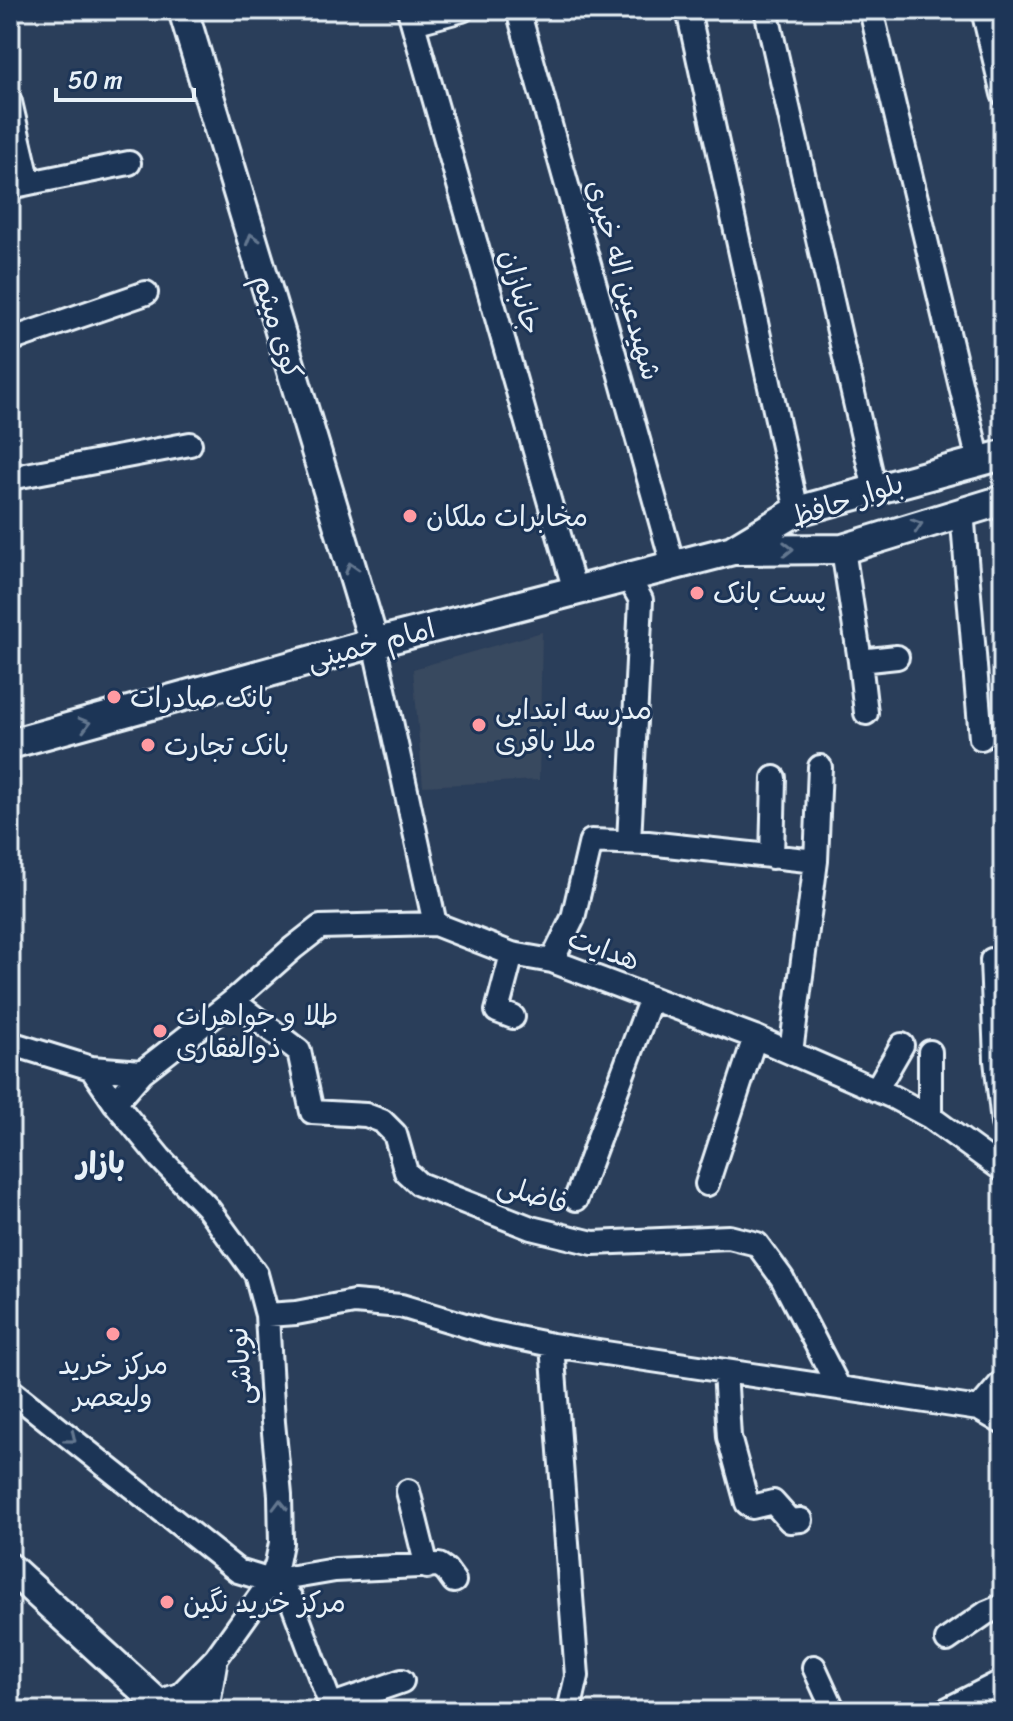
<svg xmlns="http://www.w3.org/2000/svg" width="1013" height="1721" font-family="Sriracha,'Playpen Sans Arabic',sans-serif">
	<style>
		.built { fill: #39485e }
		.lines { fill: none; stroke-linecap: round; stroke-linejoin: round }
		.minor-casing { stroke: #e8f1f8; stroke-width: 28 }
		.major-casing { stroke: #e8f1f8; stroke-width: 34 }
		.minor { stroke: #1d3557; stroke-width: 22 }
		.major { stroke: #1d3557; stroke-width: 28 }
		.oneway { stroke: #64778f }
		.poi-dot { fill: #ff9aa2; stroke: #1d3557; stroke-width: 3 }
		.labels { text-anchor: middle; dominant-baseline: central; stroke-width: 6; stroke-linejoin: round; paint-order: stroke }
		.street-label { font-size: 28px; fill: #e8f1f8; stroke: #1d3557 }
		.poi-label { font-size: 28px; fill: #e8f1f8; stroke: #1d3557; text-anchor: start }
		.neighbourhood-label { font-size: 30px; font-weight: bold; fill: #e8f1f8; stroke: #1d3557 }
	</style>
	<rect width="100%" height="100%" fill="#2a3e5a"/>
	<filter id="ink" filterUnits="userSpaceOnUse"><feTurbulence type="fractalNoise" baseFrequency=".0125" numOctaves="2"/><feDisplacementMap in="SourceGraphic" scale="16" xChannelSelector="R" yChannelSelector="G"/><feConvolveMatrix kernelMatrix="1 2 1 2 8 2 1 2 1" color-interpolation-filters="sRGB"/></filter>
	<g filter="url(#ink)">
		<path class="built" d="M542 632 539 780 423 786 413 669Z"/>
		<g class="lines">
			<g class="minor-casing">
				<path id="minor" d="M409 10 575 591
					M518 10 673 565
					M688 10 797 511
					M766 10 875 490
					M871 10 979 462
					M983 10 1003 94
					M413 23 462 10
					M10 102 29 183 10 187
					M29 183 129 163
					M10 340 146 293
					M10 478 190 444
					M962 511 981 738
					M843 549 860 661 866 713
					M628 577 641 600 629 842
					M374 643 435 924 512 954 552 961 755 1037 893 1097 930 1117 1003 1170
					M860 661 897 657
					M772 857 774 778
					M512 954 497 1011 513 1017
					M992 960 996 1060 1003 1123
					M552 961 573 918 591 841 648 843 816 861
					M233 1001 299 1051 312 1112 366 1115 382 1121 395 1134 406 1172 419 1184 531 1228 593 1243 729 1237 757 1244 782 1278 839 1388
					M10 1043 91 1068 142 1072 115 1103
					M791 1052 816 861 820 767
					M930 1052V1117
					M91 1068 115 1103 160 1158 207 1207 256 1274 267 1315 273 1422 280 1495 281 1543 277 1563 271 1581 216 1658 176 1699
					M142 1072 233 1001 293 948 320 927 435 924
					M876 1090 902 1045
					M707 1184 755 1037
					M576 1199 651 998
					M267 1315 296 1313 354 1302 401 1306 488 1332 552 1345 979 1409 1003 1423
					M552 1345 577 1676 569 1711
					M725 1371 729 1437 747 1503 752 1507 773 1502 790 1521 801 1520
					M10 1390 238 1571 271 1581 291 1599 333 1711
					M979 1409 1003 1381
					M408 1491 427 1567
					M271 1581 335 1570 439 1565 446 1570 454 1581
					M947 1640 986 1613 1003 1606
					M814 1667 834 1711
					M330 1706 402 1681
					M207 1711 216 1658
					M944 1711 1003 1681"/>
			</g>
			<g class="major-casing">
				<path id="major" d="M183 10 374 643
					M734 549 797 511 1003 455
					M10 744 374 643 733 550 843 549 1003 500
					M10 1568 162 1707
					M158 1711C171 1695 190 1695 203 1711"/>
			</g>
			<use href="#minor" class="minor"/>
			<use href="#major" class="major"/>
		</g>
		<defs><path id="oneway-chevron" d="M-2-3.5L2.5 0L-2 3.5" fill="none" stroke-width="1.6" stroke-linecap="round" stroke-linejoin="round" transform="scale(2)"/></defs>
		<g class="oneway">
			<use href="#oneway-chevron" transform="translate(252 239) rotate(-107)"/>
			<use href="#oneway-chevron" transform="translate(917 525) rotate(-18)"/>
			<use href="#oneway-chevron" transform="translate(788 549) rotate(-1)"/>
			<use href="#oneway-chevron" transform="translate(351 568) rotate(-107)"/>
			<use href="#oneway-chevron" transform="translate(85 724) rotate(-16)"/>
			<use href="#oneway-chevron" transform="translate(71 1438) rotate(39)"/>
			<use href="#oneway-chevron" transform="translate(280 1505) rotate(-91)"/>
		</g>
	</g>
	<g class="poi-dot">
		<circle cx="410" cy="516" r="8"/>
		<circle cx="697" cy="593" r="8"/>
		<circle cx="114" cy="697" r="8"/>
		<circle cx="479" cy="725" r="8"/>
		<circle cx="148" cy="745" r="8"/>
		<circle cx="160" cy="1031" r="8"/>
		<circle cx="113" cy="1334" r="8"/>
		<circle cx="167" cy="1602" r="8"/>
	</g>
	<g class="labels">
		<g class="street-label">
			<text transform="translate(624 280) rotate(74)">شهیدعین اله خیری</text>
			<text transform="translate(521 292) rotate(74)">جانبازان</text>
			<text transform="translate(278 327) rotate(73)">کوی میثم</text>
			<text transform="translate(847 500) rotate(-18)">بلوار حافظ</text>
			<text transform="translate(371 644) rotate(-15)">امام خمینی</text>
			<text transform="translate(604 949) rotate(20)">هدایت</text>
			<text transform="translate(533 1194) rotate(18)">فاضلی</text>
			<text transform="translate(240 1366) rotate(-94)">نوباشی</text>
		</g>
		<g class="poi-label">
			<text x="426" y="516">مخابرات ملکان</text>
			<text x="713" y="593">پست بانک</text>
			<text x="130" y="697">بانک صادرات</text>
			<text x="495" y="709">مدرسه ابتدایی<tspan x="495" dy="32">ملا باقری</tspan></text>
			<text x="164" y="745">بانک تجارت</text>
			<text x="176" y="1015">طلا و جواهرات<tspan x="176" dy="32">ذوالفقاری</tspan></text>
			<text x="113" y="1364" text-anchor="middle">مرکز خرید<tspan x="113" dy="32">ولیعصر</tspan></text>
			<text x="183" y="1602">مرکز خرید نگین</text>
		</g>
		<g class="neighbourhood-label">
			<text x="101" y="1163">بازار</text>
		</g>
	</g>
	<rect width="1013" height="1721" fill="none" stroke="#1d3557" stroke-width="40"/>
	<rect x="20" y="20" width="973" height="1681" fill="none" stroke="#e8f1f8" stroke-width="3" filter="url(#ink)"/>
	<path d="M56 88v12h138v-12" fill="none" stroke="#e8f1f8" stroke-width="4"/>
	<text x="68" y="88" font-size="24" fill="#e8f1f8" stroke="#1d3557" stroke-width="6" paint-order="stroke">50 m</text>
</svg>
